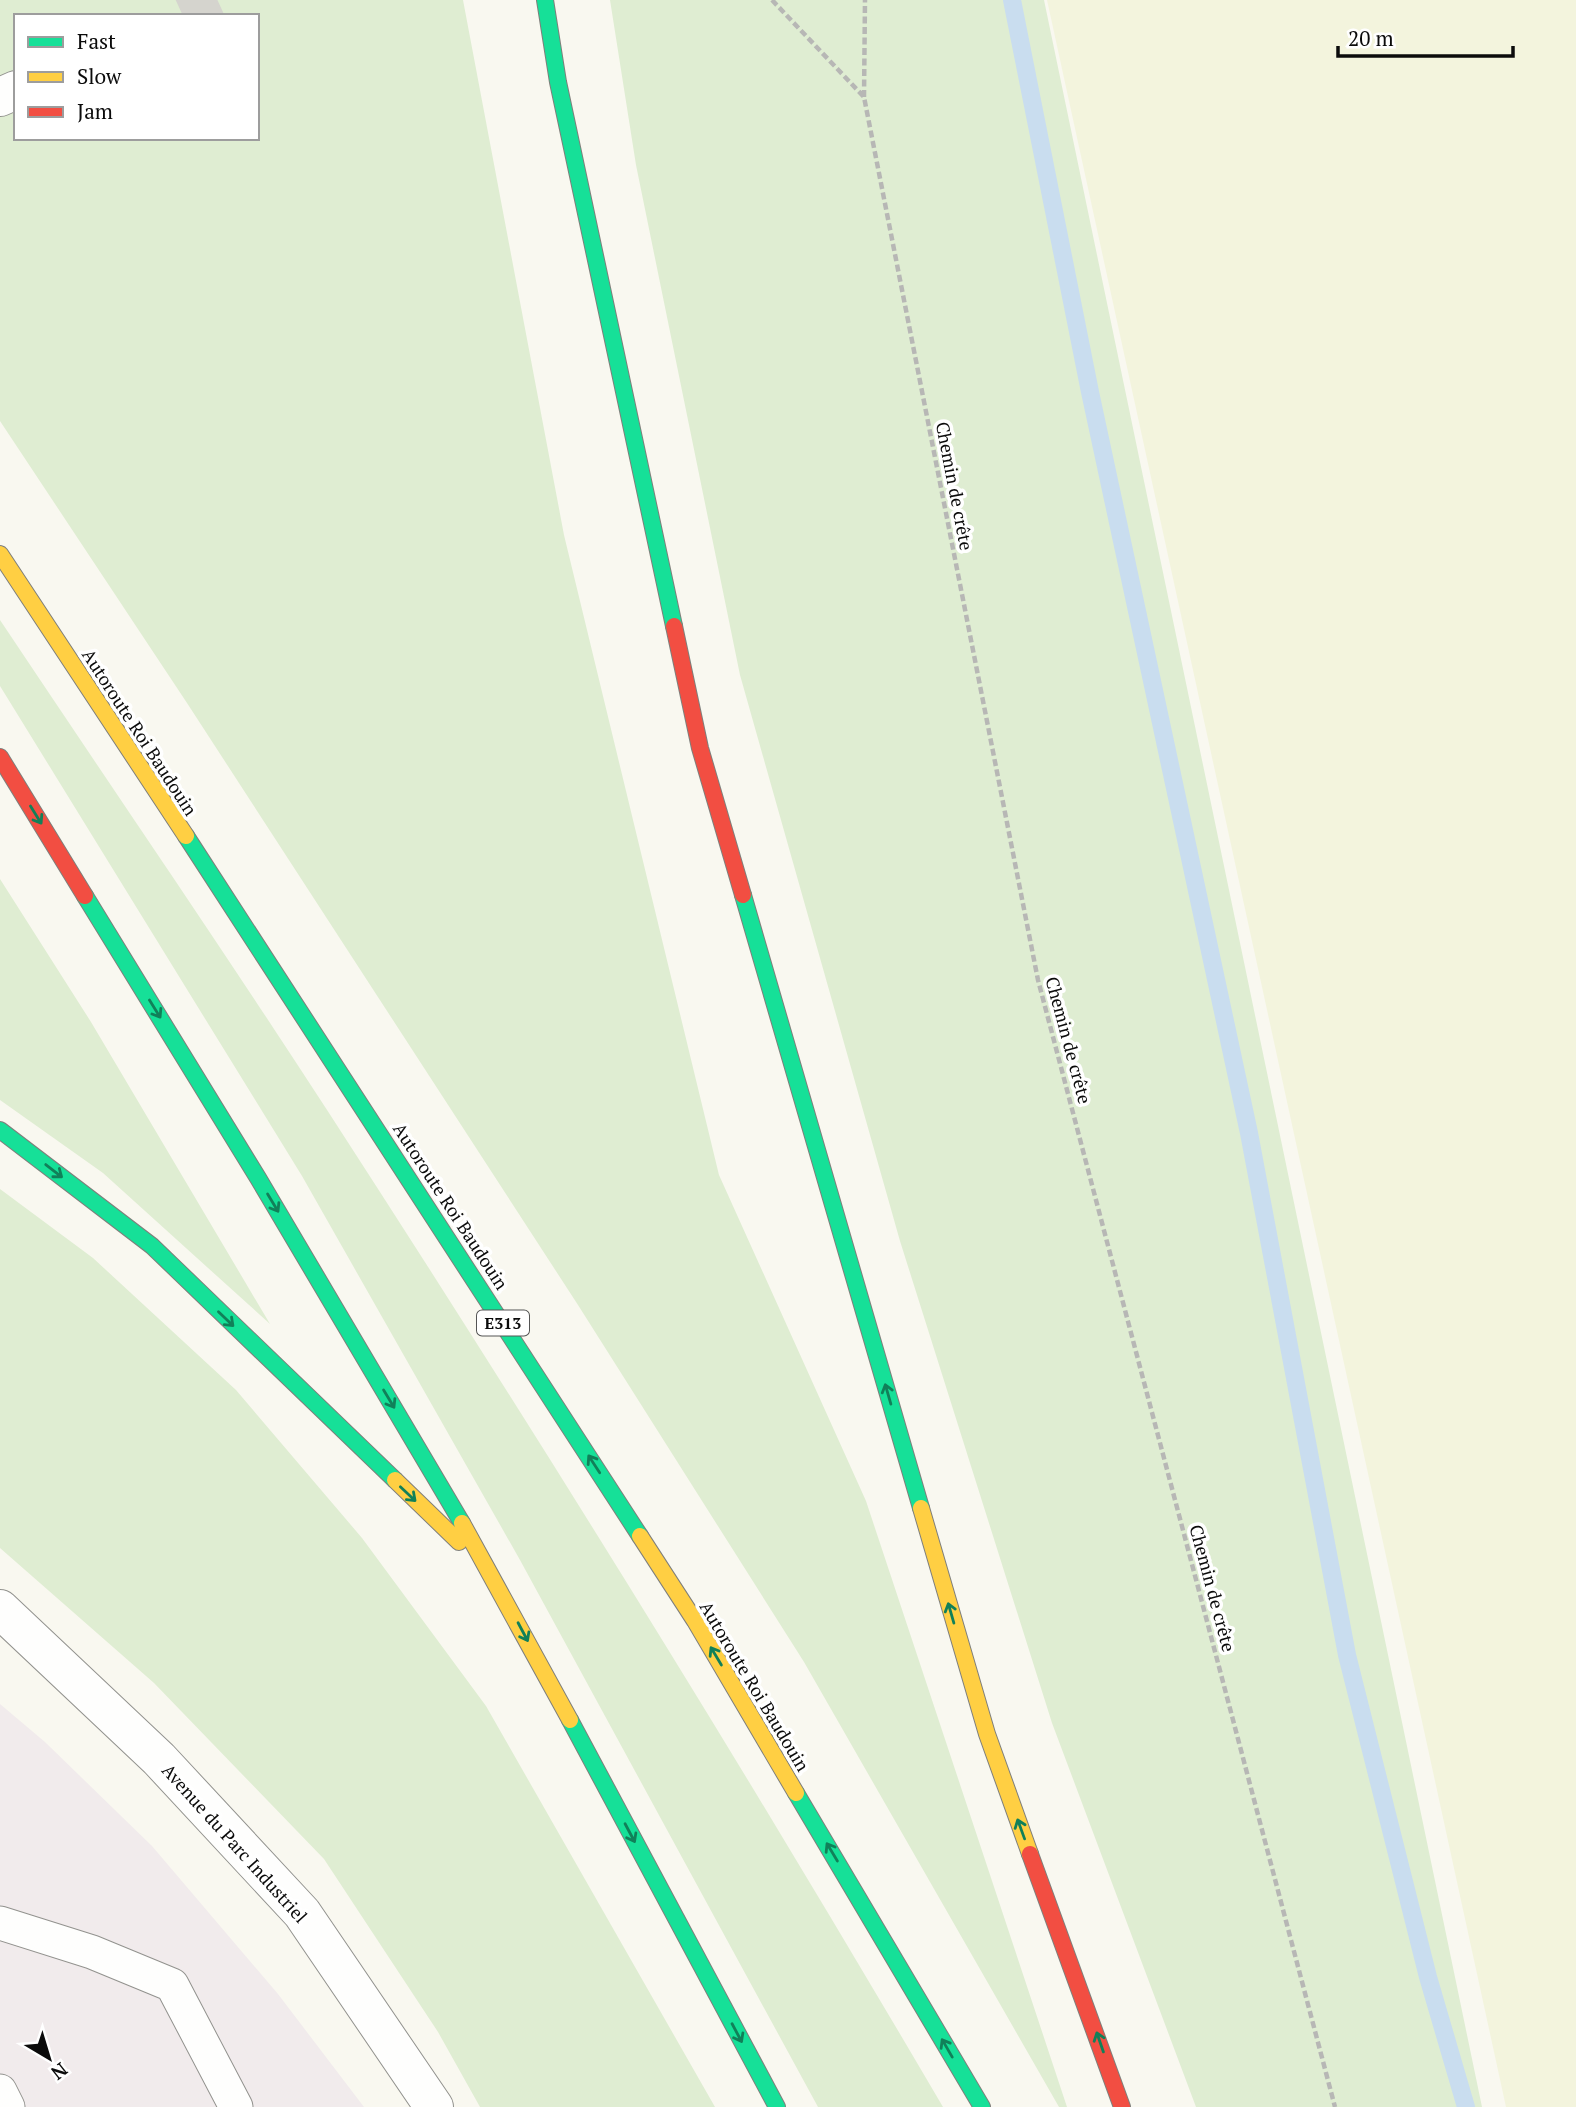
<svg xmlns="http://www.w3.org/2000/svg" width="1576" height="2107" font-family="'PT Serif',serif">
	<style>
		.industrial { fill: #f1ebec }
		.farmland { fill: #f3f4dd }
		.green { fill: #dfedd2; fill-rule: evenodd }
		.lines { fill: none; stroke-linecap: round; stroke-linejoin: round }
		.stream { stroke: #c9ddef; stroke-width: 18 }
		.street-tunnel { stroke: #d5d4ce; stroke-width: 38; stroke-dasharray: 38 19; stroke-linecap: butt }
		.lane-casing { stroke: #92928e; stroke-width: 35 }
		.street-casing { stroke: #92928e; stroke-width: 40 }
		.fast-casing { stroke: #7f7f7b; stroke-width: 18 }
		.slow-casing { stroke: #7f7f7b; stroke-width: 18 }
		.jam-casing { stroke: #7f7f7b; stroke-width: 18 }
		.path { stroke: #b7b7b5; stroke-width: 4.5; stroke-dasharray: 7 3.5; stroke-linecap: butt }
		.lane { stroke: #fefefd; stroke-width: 33 }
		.street { stroke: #fefefd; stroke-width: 38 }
		.fast { stroke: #16e098; stroke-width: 16 }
		.slow { stroke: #ffcf43; stroke-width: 16 }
		.jam { stroke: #f24e42; stroke-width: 16 }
		.oneway { stroke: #118059 }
		.labels { text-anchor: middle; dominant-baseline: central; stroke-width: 7; stroke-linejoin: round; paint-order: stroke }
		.shield { fill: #fff; stroke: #545454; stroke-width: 2 }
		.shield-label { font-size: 16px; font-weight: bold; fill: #0b0b0b }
		.street-label { font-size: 18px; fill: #0b0b0b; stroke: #fff }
	</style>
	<rect width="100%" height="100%" fill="#f9f8f0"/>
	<path class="industrial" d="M0 1704 45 1742 152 1846 278 1994 364 2107H0Z"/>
	<path class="farmland" d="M1047 0H1576V2107H1506Z"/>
	<path class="green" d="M0 0H463L564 535 719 1175 866 1501 1067 2107H1059L804 1662 578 1305 187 703 0 421ZM16 16H257V138H16Z
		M610 0H1044L1482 2107H1196L1052 1723 900 1241 740 675 636 165Z
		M0 620C110 785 222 948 329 1113 541 1440 746 1771 943 2107H818L520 1560 302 1176 0 686Z
		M0 879 91 1022 270 1324 103 1173 0 1100Z
		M0 1189 93 1258 236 1390 362 1538 486 1706 715 2107H480L438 2032 324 1859 154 1683 0 1548Z"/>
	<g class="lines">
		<path class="stream" d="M1012 0 1090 392 1249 1133 1347 1655 1428 1977 1466 2107"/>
		<path class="street-tunnel" d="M183 16 218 0"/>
		<g class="lane-casing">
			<path id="lane" d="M0 1923 92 1952 172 1985 236 2107
				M0 2091 8 2107"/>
		</g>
		<g class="street-casing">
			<path id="street" d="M0 97 16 90
				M0 1609 159 1759 302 1913 434 2107"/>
		</g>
		<g class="fast-casing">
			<path id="fast" d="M545 0 558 82 674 626
				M186 836 640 1536
				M743 895 921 1508
				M85 896 258 1178 462 1523
				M0 1130 152 1246 395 1480
				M570 1720 777 2107
				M796 1793 982 2107"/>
		</g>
		<g class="slow-casing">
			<path id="slow" d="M0 554 186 836
				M395 1480 459 1542
				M921 1508 987 1734 1030 1854
				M462 1523 570 1720
				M640 1536 695 1621 796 1793"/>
		</g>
		<g class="jam-casing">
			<path id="jam" d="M674 626 700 748 743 895
				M0 757 85 896
				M1030 1854 1122 2107"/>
		</g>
		<path class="path" d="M772 0 864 97 1038 980 1335 2107
			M864 97 865 0"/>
		<use href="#lane" class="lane"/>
		<use href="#street" class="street"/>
		<use href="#fast" class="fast"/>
		<use href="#slow" class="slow"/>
		<use href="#jam" class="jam"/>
	</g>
	<defs><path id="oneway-shaft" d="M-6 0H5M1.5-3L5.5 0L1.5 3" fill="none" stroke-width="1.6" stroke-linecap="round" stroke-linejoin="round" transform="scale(1.75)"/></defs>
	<g class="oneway">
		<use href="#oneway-shaft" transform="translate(36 815) rotate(58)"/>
		<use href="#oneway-shaft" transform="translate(155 1009) rotate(58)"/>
		<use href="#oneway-shaft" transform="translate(54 1171) rotate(38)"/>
		<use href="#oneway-shaft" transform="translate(273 1203) rotate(59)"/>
		<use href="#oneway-shaft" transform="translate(226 1319) rotate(44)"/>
		<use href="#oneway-shaft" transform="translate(888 1394) rotate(-106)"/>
		<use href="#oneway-shaft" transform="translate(389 1399) rotate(59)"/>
		<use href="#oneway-shaft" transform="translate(594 1464) rotate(-123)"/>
		<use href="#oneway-shaft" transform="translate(408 1494) rotate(43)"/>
		<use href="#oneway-shaft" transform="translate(951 1613) rotate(-106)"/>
		<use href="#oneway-shaft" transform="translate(523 1632) rotate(62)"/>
		<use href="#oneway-shaft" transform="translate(716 1656) rotate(-121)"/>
		<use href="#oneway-shaft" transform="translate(1021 1829) rotate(-110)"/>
		<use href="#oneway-shaft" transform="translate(630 1833) rotate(62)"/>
		<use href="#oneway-shaft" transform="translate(832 1852) rotate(-121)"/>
		<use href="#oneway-shaft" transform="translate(737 2033) rotate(62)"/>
		<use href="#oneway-shaft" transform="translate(1100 2042) rotate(-109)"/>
		<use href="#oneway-shaft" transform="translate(947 2048) rotate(-120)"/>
	</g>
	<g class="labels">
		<rect class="shield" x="477" y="1310.5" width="52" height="25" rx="5"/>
		<g class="shield-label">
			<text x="503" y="1323">E313</text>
		</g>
		<g class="street-label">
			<text transform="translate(955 486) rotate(79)">Chemin de crête</text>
			<text transform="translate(140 732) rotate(57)">Autoroute Roi Baudouin</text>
			<text transform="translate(1069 1040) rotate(75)">Chemin de crête</text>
			<text transform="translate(451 1206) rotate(57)">Autoroute Roi Baudouin</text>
			<text transform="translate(1213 1588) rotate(75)">Chemin de crête</text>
			<text transform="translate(755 1686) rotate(59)">Autoroute Roi Baudouin</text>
			<text transform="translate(235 1843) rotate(48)">Avenue du Parc Industriel</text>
		</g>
	</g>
	<rect x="14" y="14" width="245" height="126" fill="#ffffff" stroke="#9d9d9d" stroke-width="2"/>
	<rect x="28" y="37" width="35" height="10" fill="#16e098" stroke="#9d9d9d" stroke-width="2"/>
	<text x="77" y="49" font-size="21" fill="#0b0b0b">Fast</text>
	<rect x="28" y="72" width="35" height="10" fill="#ffcf43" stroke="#9d9d9d" stroke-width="2"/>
	<text x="77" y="84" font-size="21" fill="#0b0b0b">Slow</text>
	<rect x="28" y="107" width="35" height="10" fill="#f24e42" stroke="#9d9d9d" stroke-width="2"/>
	<text x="77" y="119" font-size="21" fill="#0b0b0b">Jam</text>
	<g transform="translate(49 2058) rotate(142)" stroke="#ffffff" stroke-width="5" paint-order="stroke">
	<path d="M0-5L12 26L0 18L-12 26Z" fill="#0b0b0b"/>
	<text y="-10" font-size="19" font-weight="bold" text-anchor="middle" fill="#0b0b0b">N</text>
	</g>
	<path d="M1338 46v10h175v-10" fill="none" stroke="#0b0b0b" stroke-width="3.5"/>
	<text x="1348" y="46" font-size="21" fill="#0b0b0b" stroke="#ffffff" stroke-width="5" paint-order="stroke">20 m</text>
</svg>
